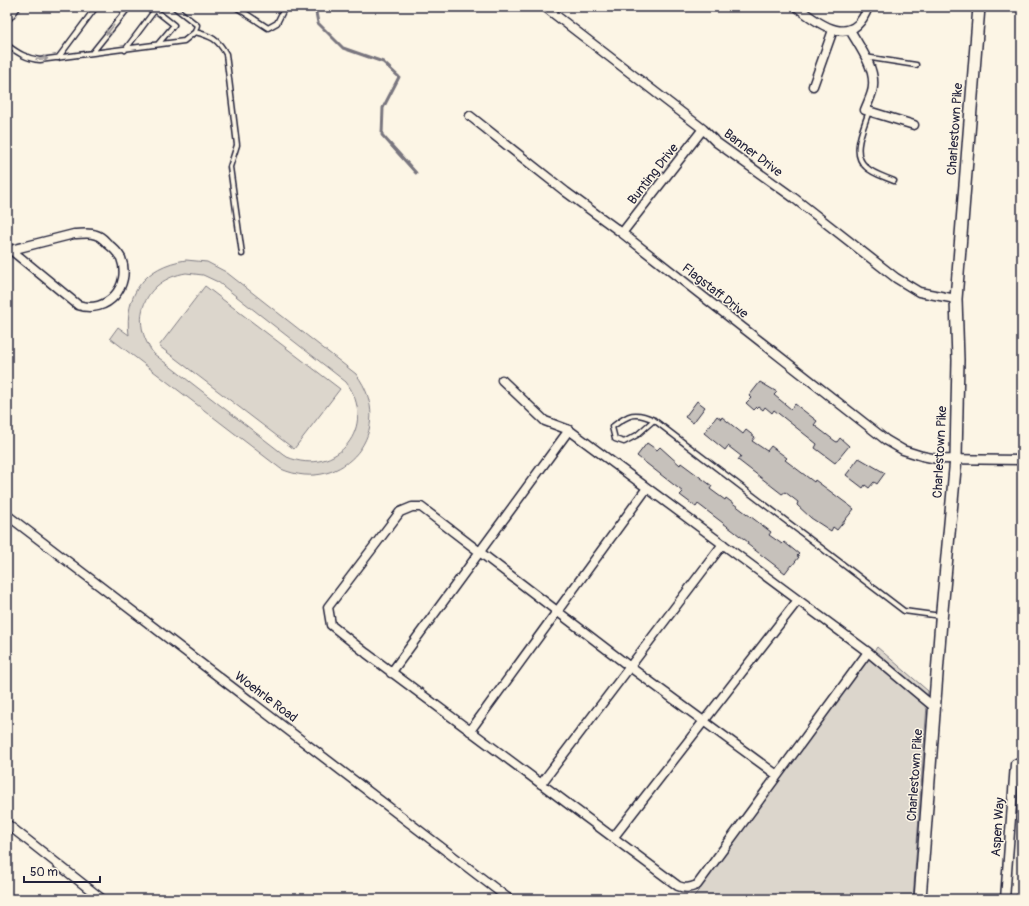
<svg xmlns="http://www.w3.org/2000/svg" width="1029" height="906" font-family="Pangolin,sans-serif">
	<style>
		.green { fill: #dcd6cc; stroke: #7f7c84; fill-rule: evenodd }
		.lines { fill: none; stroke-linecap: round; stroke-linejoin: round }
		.stream { stroke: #78757e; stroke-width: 3 }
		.building { fill: #c6c1bb; stroke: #22223b }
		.lane-casing { stroke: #22223b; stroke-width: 7 }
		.street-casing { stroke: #22223b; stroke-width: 11 }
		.secondary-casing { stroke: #22223b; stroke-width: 14 }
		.lane { stroke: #fcf5e5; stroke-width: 4 }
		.street { stroke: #fcf5e5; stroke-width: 8 }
		.secondary { stroke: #fcf5e5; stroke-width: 11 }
		.oneway { stroke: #9a9698 }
		.labels { text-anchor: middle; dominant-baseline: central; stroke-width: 3; stroke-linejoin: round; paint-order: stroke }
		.street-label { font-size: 13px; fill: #22223b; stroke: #fcf5e5 }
	</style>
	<rect width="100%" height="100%" fill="#fcf5e5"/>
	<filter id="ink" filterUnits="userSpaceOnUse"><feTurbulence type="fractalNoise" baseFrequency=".025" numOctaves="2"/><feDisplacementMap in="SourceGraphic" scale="8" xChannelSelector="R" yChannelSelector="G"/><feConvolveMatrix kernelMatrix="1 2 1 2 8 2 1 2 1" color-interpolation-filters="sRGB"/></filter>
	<g filter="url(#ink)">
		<path class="green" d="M186 260 207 262 226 272 356 374C398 429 344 496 281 469L110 338 118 327 129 335C124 295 144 266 186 260ZM186 273 203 275 218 282 346 382C379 426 337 478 287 457L154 354C128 320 144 280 186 273Z
			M205 286 340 389 294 449 159 346Z
			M877 647 928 691 913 899H692Z"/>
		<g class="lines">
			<path class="stream" d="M315 7 318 23 343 48 383 62 399 77 383 108 382 135 416 173"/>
		</g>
		<path class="building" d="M760 382 777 392 774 395 791 409 795 404 817 421 814 425 835 441 837 442 840 438 849 446 835 463 815 448 817 444 774 410 772 413 765 407 763 410 758 406 754 410 746 403 751 398 749 396Z
			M697 401 705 407 693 423 685 417Z
			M717 416 721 419 722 417 743 434 746 430 755 437 752 441 767 451 771 446 787 458 785 460 814 482 815 480 854 509 837 530 833 527 831 531 811 518 797 505 798 502 785 492 782 494 738 460 741 456 728 446 725 450 704 433Z
			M647 443 657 450 660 447 680 465 681 463 712 486 710 489 725 500 726 498 771 532 769 535 782 544 784 542 799 554 797 556 799 557 792 566 791 565 785 573 747 544 748 542 698 504 696 507 680 495 683 492 637 456Z
			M859 458 885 473 877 484 874 482 869 488 865 485 863 488 846 475Z"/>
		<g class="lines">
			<g class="lane-casing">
				<path id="lane" d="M236 7 268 28 277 23 285 7
					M195 32C211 36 218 39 226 54L237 145 230 167 242 254
					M7 45C18 53 27 59 40 60L184 41 195 32 197 25 174 7
					M125 50 155 10 174 25 158 44
					M92 53 129 7
					M865 57 916 65
					M58 58 96 7
					M869 111C864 127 850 154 866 167 873 174 885 177 894 181
					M654 420 637 435 624 442 615 439 612 427C629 414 635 411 654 420L904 611 941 616"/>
			</g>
			<g class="street-casing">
				<path id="street" d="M545 7 703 129 716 142 794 198 896 278 919 292 956 299
					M797 7C821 26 853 49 868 7
					M850 30C859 46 875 67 873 86 873 93 868 102 865 110L914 125
					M813 86 833 30
					M470 116 566 192 622 233 886 440 903 450 922 456 937 459 1022 460
					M622 233 703 129
					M74 234C81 234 90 232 96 235 101 236 104 240 108 244 112 247 118 253 121 258 132 286 107 315 78 305L11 250Z
					M502 380 545 421 569 430 868 652 934 707
					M7 515 509 899
					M391 673 569 430
					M470 731 647 488
					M777 775 630 667 421 507H412L400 512 328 607 331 625 366 653 678 886C685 889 690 888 697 885L868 652
					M541 784 723 544
					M7 824 102 899
					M613 838 798 600
					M1005 899 1015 764H1022"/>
			</g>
			<g class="secondary-casing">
				<path id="secondary" d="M7 16 14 7
					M920 899 941 621 956 458 958 360 956 299 979 7"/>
			</g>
			<use href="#lane" class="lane"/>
			<use href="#street" class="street"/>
			<use href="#secondary" class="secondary"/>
		</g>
		<defs><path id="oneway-shaft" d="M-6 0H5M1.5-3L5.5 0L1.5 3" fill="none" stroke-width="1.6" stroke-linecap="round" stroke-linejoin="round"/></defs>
		<g class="oneway">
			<use href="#oneway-shaft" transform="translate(110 30) rotate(129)"/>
			<use href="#oneway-shaft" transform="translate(42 59) rotate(-3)"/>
		</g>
	</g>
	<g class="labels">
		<g class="street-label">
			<text transform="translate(955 129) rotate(-86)">Charlestown Pike</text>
			<text transform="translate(753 153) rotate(37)">Banner Drive</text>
			<text transform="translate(653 174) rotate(-52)">Bunting Drive</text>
			<text transform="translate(715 291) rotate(38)">Flagstaff Drive</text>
			<text transform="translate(940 452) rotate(-87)">Charlestown Pike</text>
			<text transform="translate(266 697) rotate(37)">Woehrle Road</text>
			<text transform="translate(915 775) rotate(-86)">Charlestown Pike</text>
			<text transform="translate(998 827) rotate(-86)">Aspen Way</text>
		</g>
	</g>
	<rect width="1029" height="906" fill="none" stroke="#fcf5e5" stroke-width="24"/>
	<rect x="12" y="12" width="1005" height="882" fill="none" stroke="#22223b" stroke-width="1.5" filter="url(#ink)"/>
	<path d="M24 876v6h76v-6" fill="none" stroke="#22223b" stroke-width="2"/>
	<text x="30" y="876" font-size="12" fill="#22223b" stroke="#fcf5e5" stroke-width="3" paint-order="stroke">50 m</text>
</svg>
